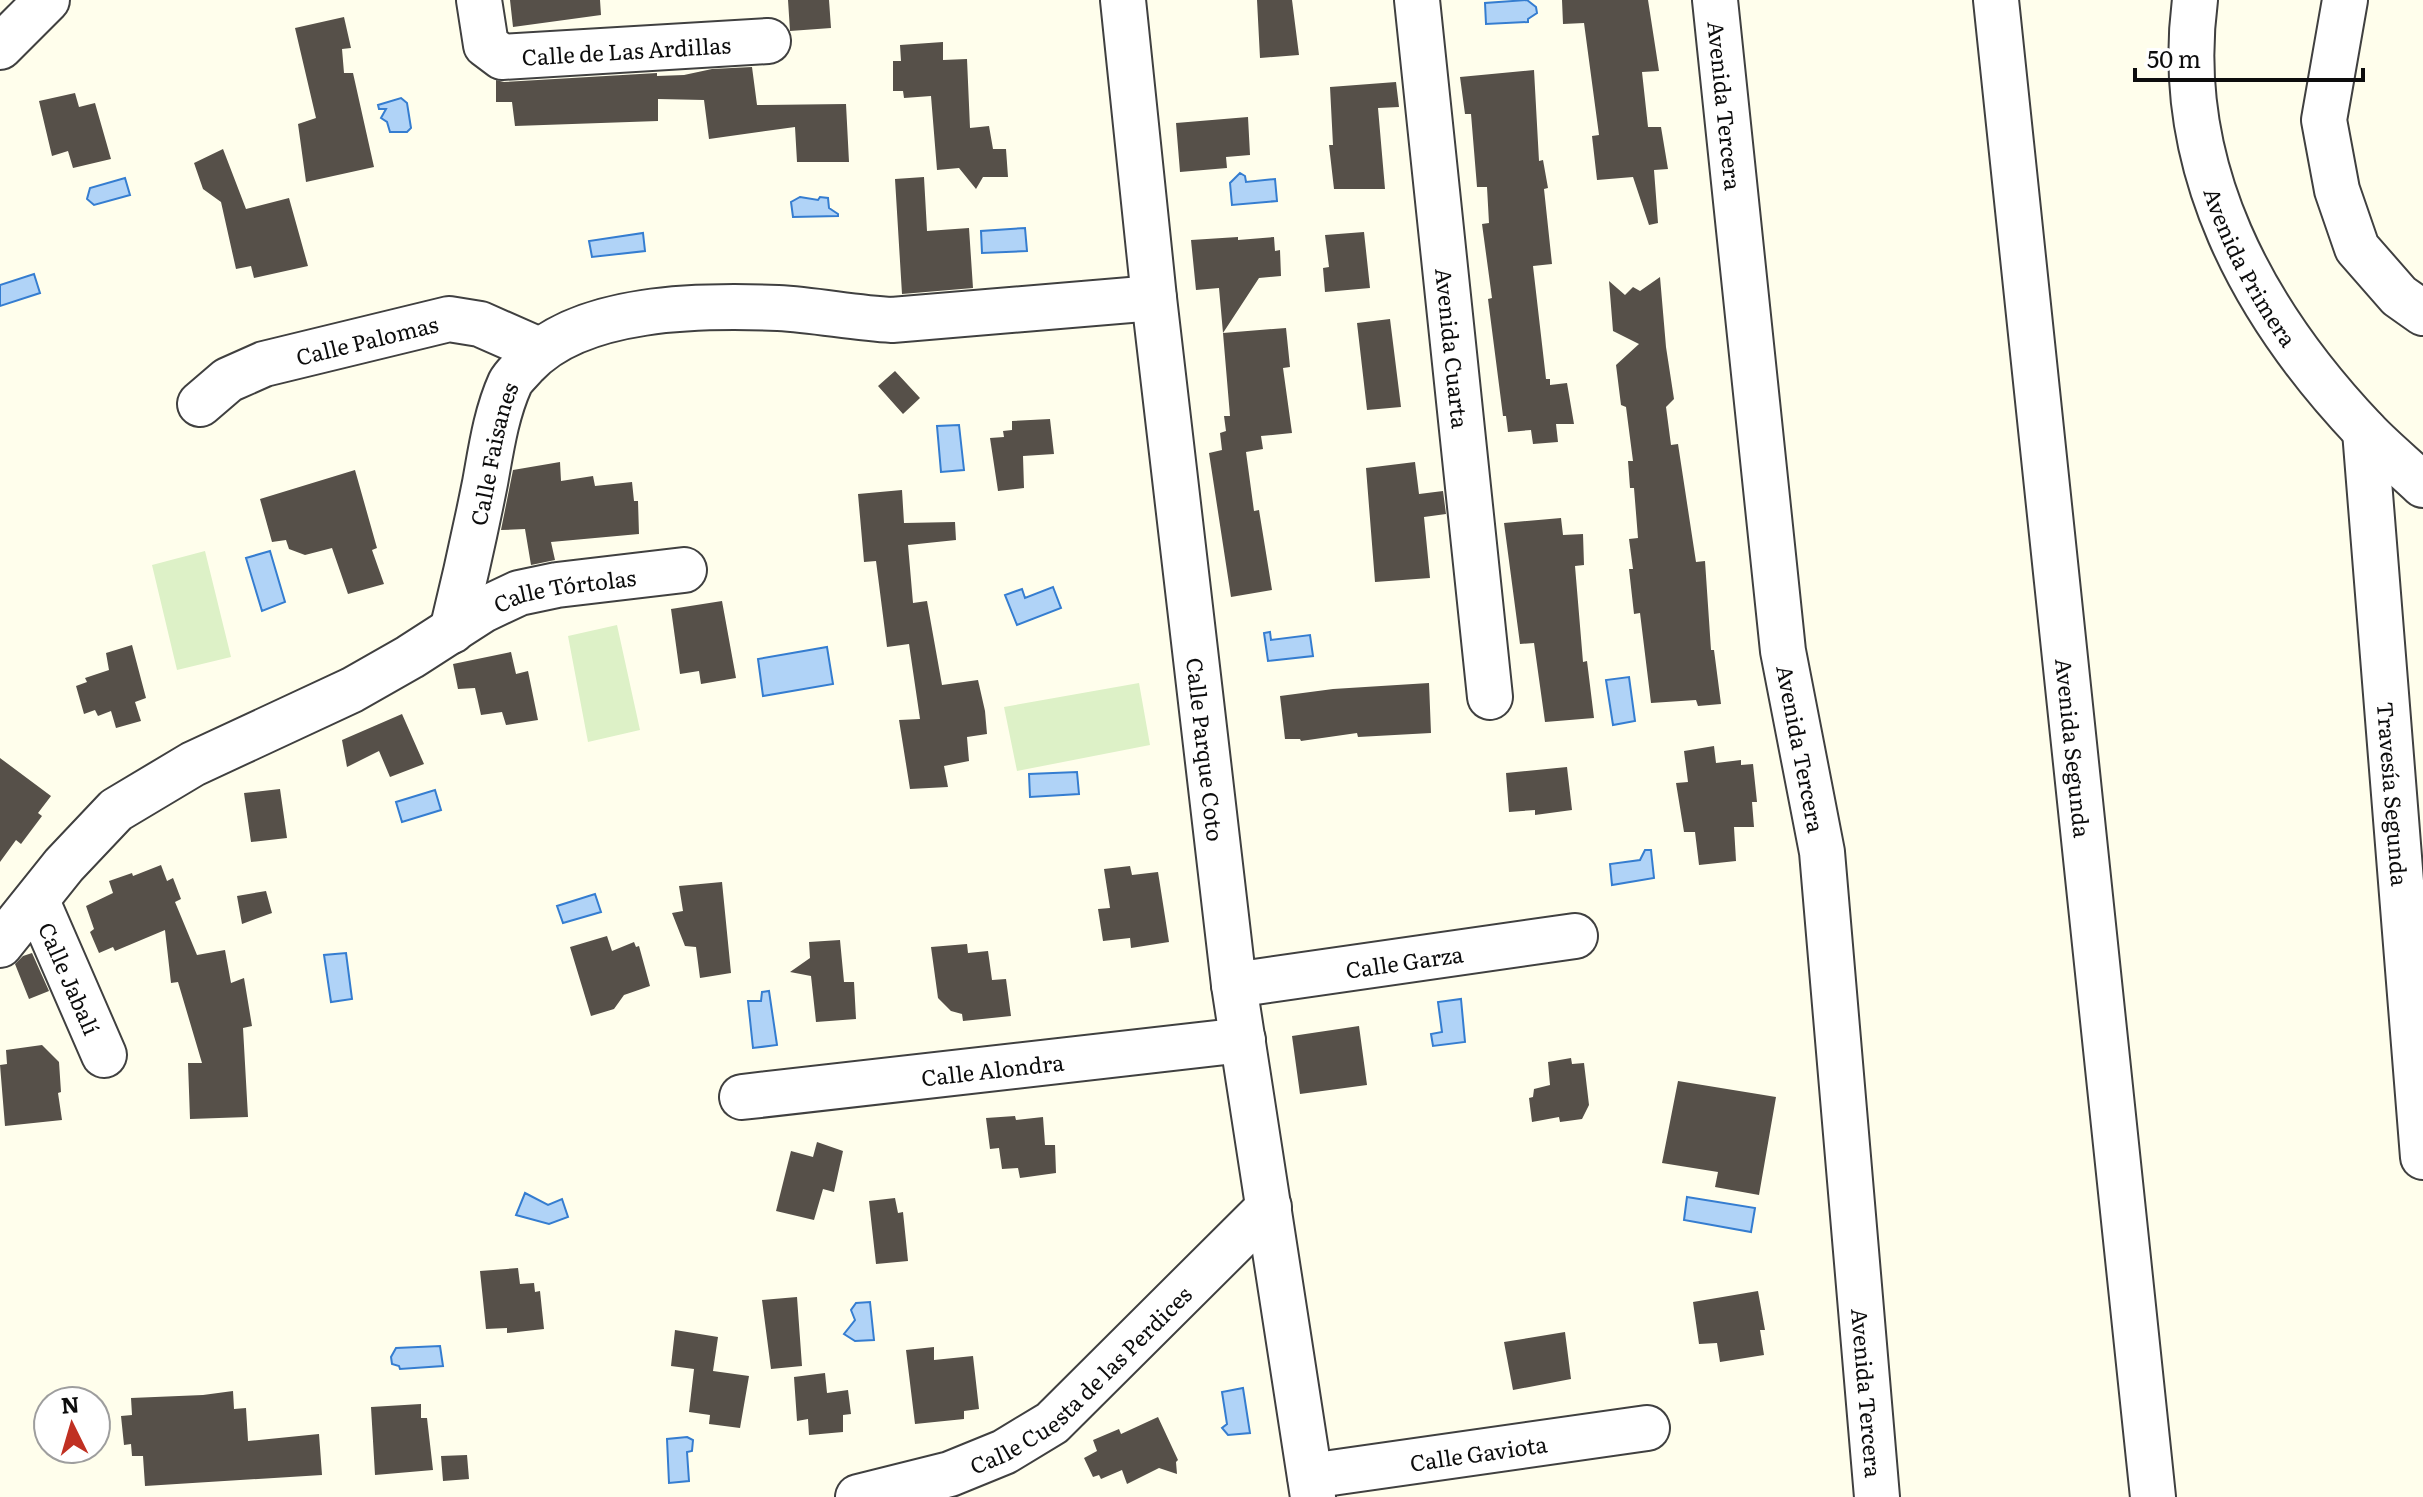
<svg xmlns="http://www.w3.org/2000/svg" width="2423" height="1497" font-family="Literata,serif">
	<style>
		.pitch { fill: #ddf1c7 }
		.water { fill: #b0d3f7; stroke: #357dd0; stroke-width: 2 }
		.building { fill: #565049 }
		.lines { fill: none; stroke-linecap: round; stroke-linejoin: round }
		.minor-casing { stroke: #404040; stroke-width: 48 }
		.minor { stroke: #fff; stroke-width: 44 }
		.labels { text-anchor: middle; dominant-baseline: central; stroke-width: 8; stroke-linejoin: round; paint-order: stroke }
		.street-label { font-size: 22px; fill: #0d0d0d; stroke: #fff }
	</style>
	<rect width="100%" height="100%" fill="#fffeec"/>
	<path class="pitch" d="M205 551 231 657 177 670 152 565Z
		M617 625 640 730 588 742 568 636Z
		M1139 683 1150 745 1017 771 1004 707Z"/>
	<path class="water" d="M1527 0 1536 7 1537 13 1528 19V22L1486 24 1485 3Z
		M401 98 407 103 411 128 407 132H390L387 122 381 118 386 109H379L378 105Z
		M1240 173 1245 176 1246 182 1275 179 1277 201 1232 205 1230 183Z
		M125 178 130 195 94 205 87 199 90 188Z
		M800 197 818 200 820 197 828 198 829 208 838 214V216L793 217 791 202Z
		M1025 228 1027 251 982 253 981 231Z
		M643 233 645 251 592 257 589 241Z
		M34 274 40 293 0 306V285Z
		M959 425 964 470 941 472 937 426Z
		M270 551 285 602 262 611 246 558Z
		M1053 587 1061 608 1017 625 1005 595 1022 589 1025 598Z
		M1270 632 1271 640 1310 635 1313 656 1268 661 1264 633Z
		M827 647 833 684 763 696 758 659Z
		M1629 677 1635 721 1613 725 1606 680Z
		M1077 772 1079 794 1030 797 1029 774Z
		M435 790 441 810 402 822 396 802Z
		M1645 850H1651L1654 878 1612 885 1610 864 1640 860Z
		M595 894 601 912 563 923 557 906Z
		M346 953 352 999 331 1002 324 955Z
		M769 991 777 1045 753 1048 748 1001H761L762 992Z
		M1461 999 1465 1042 1433 1046 1431 1034 1442 1032 1438 1002Z
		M525 1193 548 1205 562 1199 568 1217 549 1224 516 1215Z
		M1687 1197 1755 1208 1751 1232 1684 1220Z
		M870 1302 874 1340 855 1341 844 1334 855 1320 851 1310 856 1303Z
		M440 1346 443 1366 400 1369 399 1366 392 1364 391 1357 396 1348Z
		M1243 1388 1250 1433 1228 1435 1222 1428 1227 1424 1222 1392Z
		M687 1437 693 1440 692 1451 687 1452 689 1481 669 1483 667 1439Z"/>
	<path class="building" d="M510 0H600L601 15 513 27Z
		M788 0H829L831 28 790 31Z
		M1257 0H1292L1299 55 1260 58Z
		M1562 0H1648L1659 71 1642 72 1648 127H1661L1668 169 1654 170 1658 223 1649 225 1633 177 1597 180 1592 136 1599 135 1584 23 1563 24Z
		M344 17 351 48 342 49 344 73H353L374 167 306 182 298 124 316 118 295 28Z
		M943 42V60L967 59 970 128 989 126 993 149H1006L1008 177H983L976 189 959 168 937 170 931 96 904 98 903 91H893V61H901L900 45Z
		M752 67 757 105 846 104 849 162H797L795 127 709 139 704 100 658 99V121L515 126 512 102H496V80L504 82 657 73V76L684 75 712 69Z
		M1534 70 1539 161 1543 160 1548 188 1544 189 1552 264 1533 266 1546 379H1550V385L1567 383 1574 424H1556L1558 442 1533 444 1531 430 1508 432 1506 416H1503L1488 299 1492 298 1482 224 1489 223 1487 187H1477L1471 114H1465L1460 77Z
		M1396 82 1399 107 1378 108 1385 189H1334L1329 145H1333L1330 87Z
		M75 93 79 107 95 103 111 159 73 168 68 151 52 156 39 101Z
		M1248 117 1250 155 1226 157 1227 168 1180 172 1176 123Z
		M223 149 246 209 289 198 308 266 254 278 251 266 236 269 221 202 203 189 194 163Z
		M924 177 927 231 969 228 973 288 902 294 895 179Z
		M1364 232 1370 288 1325 292 1323 268 1329 267 1325 235Z
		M1238 237V240L1274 237 1275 251 1280 250 1281 276 1259 278 1223 333 1219 288 1196 290 1191 240Z
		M1660 277 1666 347 1674 399 1666 407 1671 445 1678 444 1696 562 1705 561 1711 650H1714L1721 704 1698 706 1696 700 1651 703 1640 613 1634 614 1629 569H1633L1629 539 1638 538 1634 488H1630L1628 461H1633L1626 407 1621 405 1616 365 1639 344 1613 331 1609 281 1625 295 1633 287 1640 291Z
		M1390 319 1401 407 1367 410 1357 323Z
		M1286 328 1290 367 1283 368 1292 433 1261 436 1263 449 1246 452 1254 511 1259 510 1272 590 1231 597 1209 453 1222 450 1220 433 1226 431 1224 416H1230L1223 333Z
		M895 371 920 398 903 414 878 386Z
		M1050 419 1054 454 1023 456 1024 488 998 491 990 438 1004 437 1003 431 1012 430V421Z
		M560 462 561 481 593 476 595 486 632 482 634 501H638L639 534 551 542 555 560 531 565 525 529 501 530 513 470Z
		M1415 462 1419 494 1443 491 1446 514 1424 517 1430 578 1375 582 1366 468Z
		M355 470 377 548 372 550 384 584 348 594 332 548 305 555 289 549 286 540 272 542 260 499Z
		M902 490 904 523 955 522 956 540 908 545 913 603 927 601 942 685 978 680 985 711 987 734 967 737 969 761 944 766 948 787 910 789 899 720 920 719 909 644 887 647 876 561 864 562 858 494Z
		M1561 518 1563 535 1583 534 1584 565 1575 566 1583 662 1587 661 1594 718 1545 722 1534 643 1520 644 1504 523Z
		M722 601 736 678 701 684 699 671 680 674 671 609Z
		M132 645 146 698 135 702 141 721 116 728 111 711 98 716 95 710 84 714 76 686 87 682 85 678 109 670 106 653Z
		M511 652 516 674 528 671 538 720 506 725 502 712 481 715 475 688 458 689 453 664Z
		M1429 683 1431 733 1358 737 1357 733 1301 741 1300 739H1285L1280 696 1333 689Z
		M402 714 424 764 390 777 379 751 347 767 342 740Z
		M1714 746 1716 763 1741 760V765L1753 764 1757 802H1752L1754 827H1734L1736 861 1699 865 1695 832H1684L1676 783 1688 782 1684 751Z
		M0 758 51 796 38 813 42 816 21 844 16 840 0 862Z
		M1567 767 1572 810 1535 815V810L1509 812 1506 773Z
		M280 789 287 838 251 842 244 793Z
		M161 865 167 881 173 878 181 899 175 902 197 955 225 950 231 983 244 978 252 1026 243 1028 248 1117 190 1119 188 1063H202L178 982 171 983 165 930 115 951 113 947 99 953 90 932 94 929 86 906 113 893 109 881 132 873 133 876Z
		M1130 866 1132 875 1158 872 1169 942 1131 948 1130 938 1103 941 1098 909 1110 908 1104 869Z
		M722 882 731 973 700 978 696 947 685 946 672 913 683 911 679 886Z
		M266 891 272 913 242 924 237 896Z
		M607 936 612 951 634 942 636 947 639 946 650 986 624 995 614 1009 591 1016 570 947Z
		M840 940 844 982H854L856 1019 816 1022 811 976 790 972 810 958 809 942Z
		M967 944 968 953 988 951 992 980 1006 979 1011 1016 963 1021 962 1014 951 1011 938 998 931 947Z
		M32 953 49 991 29 999 15 964 23 956Z
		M1359 1026 1367 1085 1300 1094 1292 1036Z
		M42 1045 59 1062 61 1092 58 1093 62 1120 5 1126 0 1065 7 1064 6 1050Z
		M1571 1058 1572 1064 1584 1063 1589 1105 1582 1119 1560 1122 1559 1117 1532 1122 1529 1098 1533 1097 1534 1089 1550 1085 1548 1062Z
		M1678 1081 1776 1097 1759 1195 1715 1187 1718 1172 1662 1163Z
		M1015 1116 1016 1120 1043 1117 1045 1145H1055L1056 1173 1020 1178 1018 1168 1002 1169 999 1148 990 1149 986 1118Z
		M817 1142 843 1151 834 1192 823 1189 814 1220 776 1211 791 1151 813 1157Z
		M895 1198 898 1213 903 1212 908 1261 876 1264 869 1201Z
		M518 1268 520 1284 534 1283 535 1292 540 1291 544 1329 507 1333V1328L486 1329 480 1271Z
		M1758 1291 1765 1330H1760L1764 1355 1720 1362 1717 1343 1699 1344 1693 1302Z
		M797 1297 802 1366 771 1369 762 1300Z
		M675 1330 718 1337 713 1371 749 1376 740 1428 709 1424 710 1415 689 1412 694 1369 671 1366Z
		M1565 1332 1571 1379 1513 1390 1504 1342Z
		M934 1347V1360L973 1356 979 1409 964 1411V1419L915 1424 906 1350Z
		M825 1373 827 1393 848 1390 851 1414 843 1415V1432L809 1435 808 1419 797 1421 794 1377Z
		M233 1391 234 1409 246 1408 248 1441 319 1434 322 1475 145 1486 143 1456H132L131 1444 124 1445 121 1416 132 1415 131 1398 203 1395Z
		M421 1404V1418H427L433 1470 375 1475 371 1407Z
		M1158 1417 1178 1460 1176 1462 1177 1474 1159 1468 1127 1484 1122 1470 1101 1479 1099 1475 1093 1477 1084 1458 1097 1451 1093 1440 1119 1429 1121 1434Z
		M467 1455 469 1479 443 1481 441 1456Z"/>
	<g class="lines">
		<g class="minor-casing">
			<g id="minor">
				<path id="s1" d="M479 0 486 45 502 57 768 41"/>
				<path id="s2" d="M1123 0 1154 298 1234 985 1313 1497"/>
				<path id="s3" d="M1417 0 1490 697"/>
				<path id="s4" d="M1715 0 1783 651 1822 852 1877 1497"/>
				<path id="s5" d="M1996 0 2153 1497"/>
				<path id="s6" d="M2195 0C2173 167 2253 313 2365 431 2383 450 2404 467 2423 485"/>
				<path d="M2345 0 2324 120 2337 190 2357 248 2399 296 2423 313"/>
				<path d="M0 47 47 0"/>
				<path id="s7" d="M200 404 228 380 264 364 449 319 480 324 539 350"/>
				<path id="s8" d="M2365 431 2423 1157"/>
				<path id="s9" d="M452 631C464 582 475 533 485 483 491 450 496 414 510 383 513 377 520 371 525 365 580 305 702 305 778 308 816 310 854 318 892 320L1154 298"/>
				<path id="s10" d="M37 901 104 1055"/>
				<path id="s11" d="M0 945 64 865 116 810 193 764 352 690 410 657 483 610 519 593 557 585 684 570"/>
				<path id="s12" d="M1234 985 1575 936"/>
				<path id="s13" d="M742 1097 1243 1040"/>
				<path id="s14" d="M1310 1476 1647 1428"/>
				<path id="s15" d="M858 1497 950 1474 1004 1452 1052 1423 1269 1207"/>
			</g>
		</g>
		<use href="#minor" class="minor"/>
	</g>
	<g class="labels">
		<g class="street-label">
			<text stroke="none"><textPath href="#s1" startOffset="190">Calle de Las Ardillas</textPath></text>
			<text stroke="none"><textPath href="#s4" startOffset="106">Avenida Tercera</textPath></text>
			<text stroke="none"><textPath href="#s6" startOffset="278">Avenida Primera</textPath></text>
			<text stroke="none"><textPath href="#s7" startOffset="182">Calle Palomas</textPath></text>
			<text stroke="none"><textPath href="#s3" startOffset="350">Avenida Cuarta</textPath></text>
			<text stroke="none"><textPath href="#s9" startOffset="182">Calle Faisanes</textPath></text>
			<text stroke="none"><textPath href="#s11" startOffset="682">Calle Tórtolas</textPath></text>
			<text stroke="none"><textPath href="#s4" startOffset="754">Avenida Tercera</textPath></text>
			<text stroke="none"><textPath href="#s5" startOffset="752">Avenida Segunda</textPath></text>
			<text stroke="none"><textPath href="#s2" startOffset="754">Calle Parque Coto</textPath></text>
			<text stroke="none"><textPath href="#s8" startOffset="364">Travesía Segunda</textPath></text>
			<text stroke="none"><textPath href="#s12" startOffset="172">Calle Garza</textPath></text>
			<text stroke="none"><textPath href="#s10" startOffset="84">Calle Jabalí</textPath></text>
			<text stroke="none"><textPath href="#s13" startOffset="252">Calle Alondra</textPath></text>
			<text stroke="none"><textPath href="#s15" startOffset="258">Calle Cuesta de las Perdices</textPath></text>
			<text stroke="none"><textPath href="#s4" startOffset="1402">Avenida Tercera</textPath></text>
			<text stroke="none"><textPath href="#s14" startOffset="170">Calle Gaviota</textPath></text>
		</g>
	</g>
	<g transform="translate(72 1425) rotate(355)"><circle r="38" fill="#ffffff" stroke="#9e9e9e" stroke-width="2"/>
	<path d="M0-6L14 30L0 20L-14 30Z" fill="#c03022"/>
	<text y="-12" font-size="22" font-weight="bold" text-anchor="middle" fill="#0d0d0d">N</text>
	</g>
	<path d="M2135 68v12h228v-12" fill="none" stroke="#0d0d0d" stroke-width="4"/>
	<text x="2147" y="68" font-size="24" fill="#0d0d0d" stroke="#ffffff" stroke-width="6" paint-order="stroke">50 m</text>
</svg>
